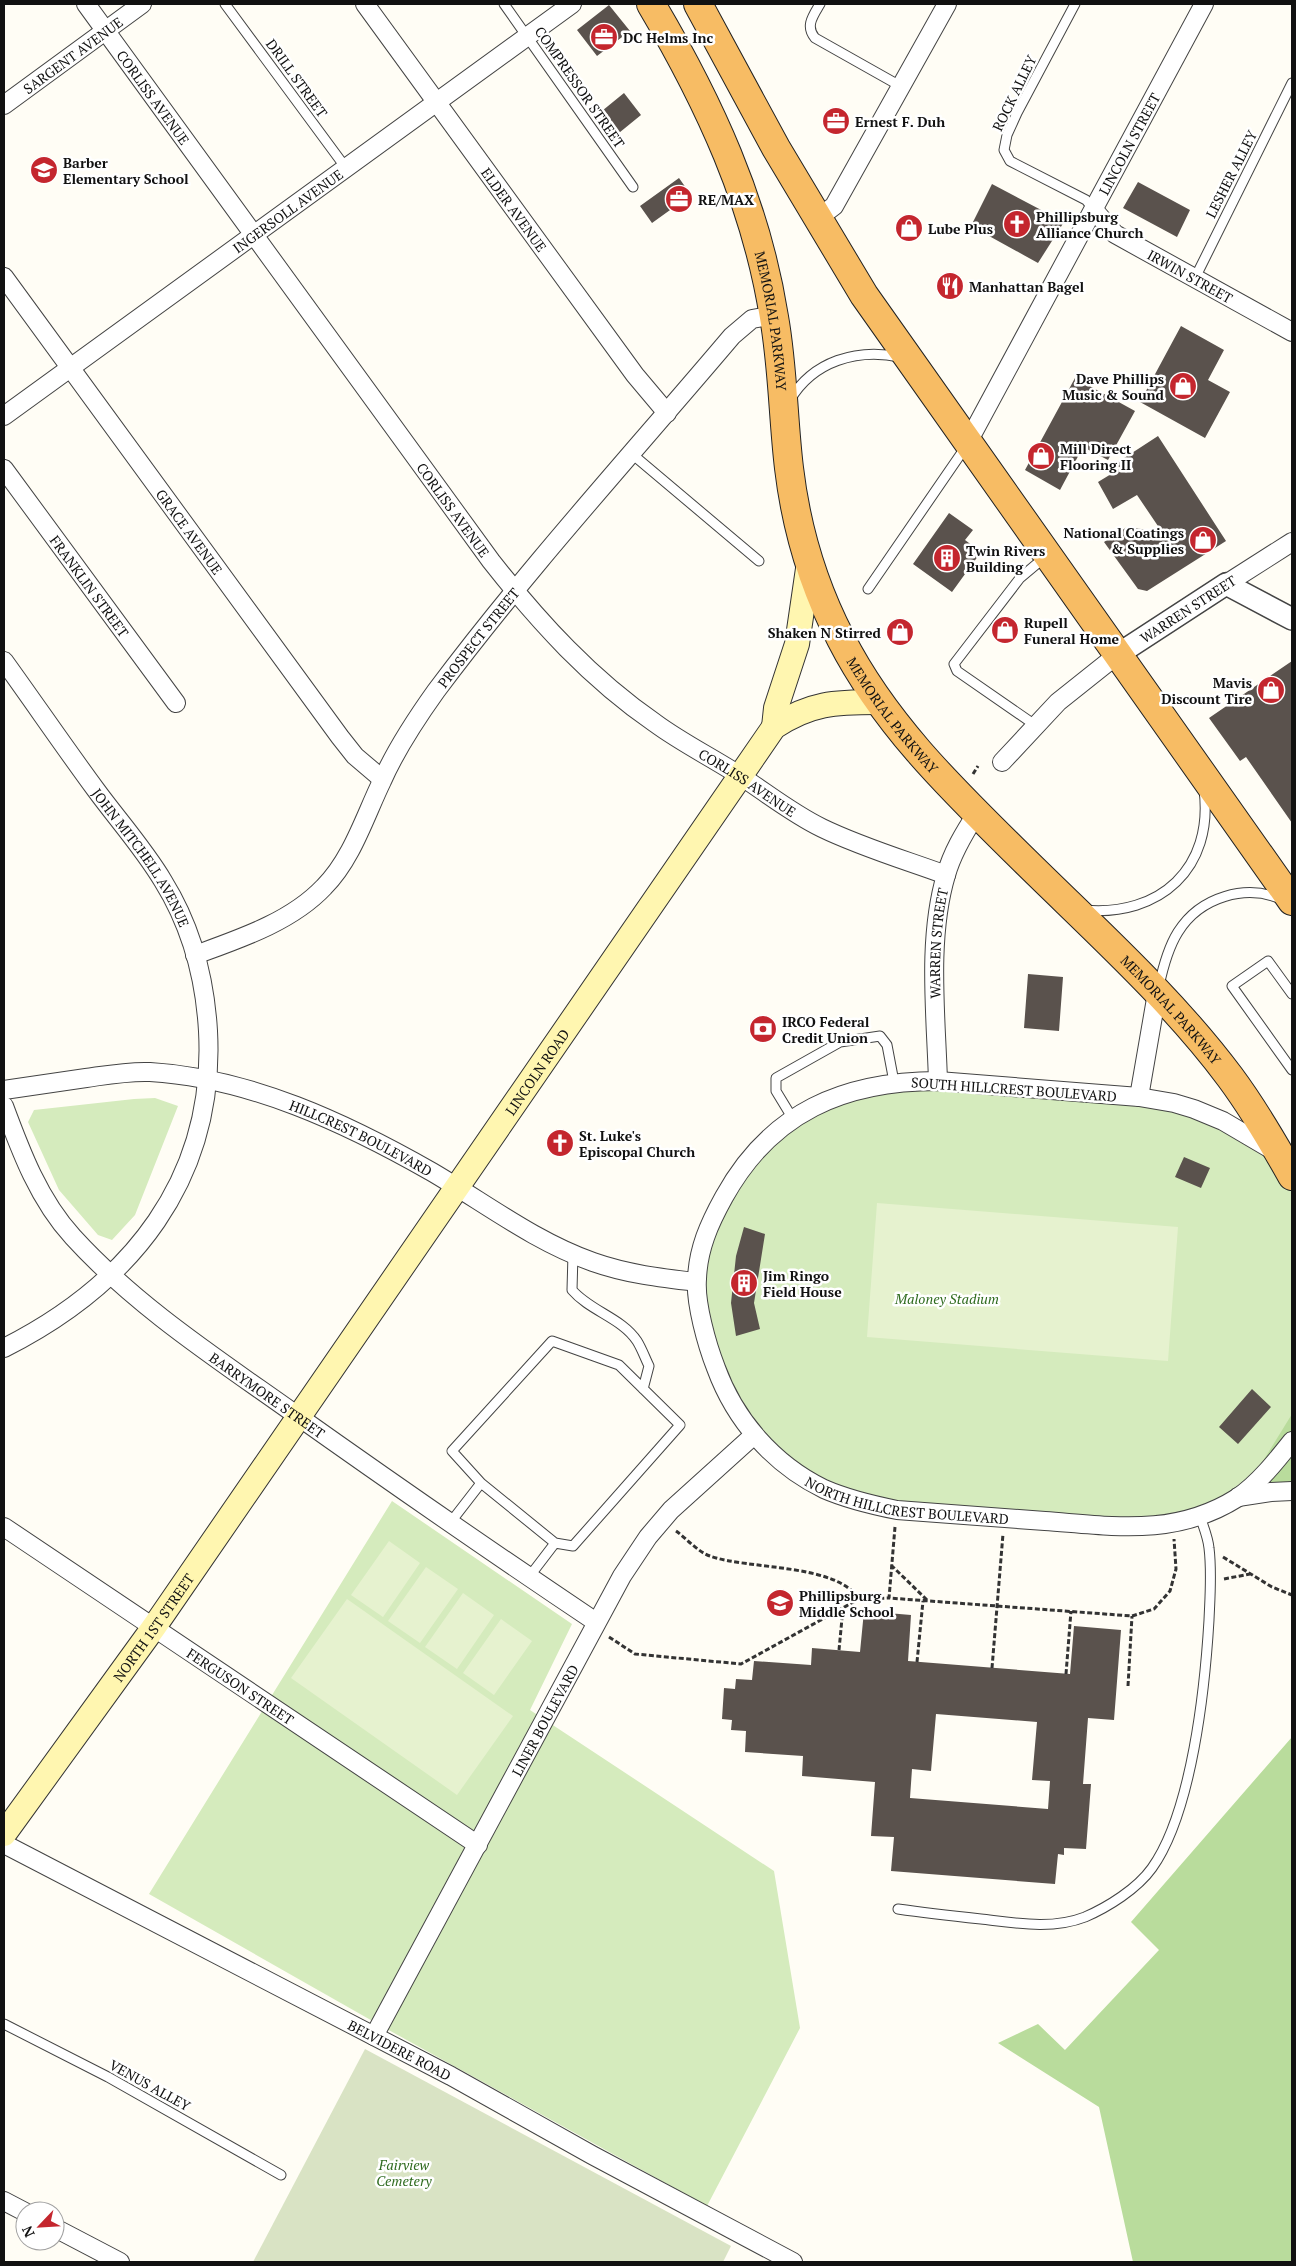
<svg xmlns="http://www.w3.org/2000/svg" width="1296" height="2266" font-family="'PT Serif',serif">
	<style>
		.green { fill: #d5ebbd }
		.forest { fill: #b9dc9c }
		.cemetery { fill: #d9e3c4 }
		.pitch { fill: #e6f2cf }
		.building { fill: #5a524d; fill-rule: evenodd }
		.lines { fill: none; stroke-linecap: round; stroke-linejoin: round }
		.service-casing { stroke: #444; stroke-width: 11 }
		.minor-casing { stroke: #444; stroke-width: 20 }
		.tertiary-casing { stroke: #444; stroke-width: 24 }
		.secondary-casing { stroke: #333; stroke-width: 26 }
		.trunk-casing { stroke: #222; stroke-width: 30 }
		.path { stroke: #333; stroke-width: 3; stroke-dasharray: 5 2.5; stroke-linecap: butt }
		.service { stroke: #fff; stroke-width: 9 }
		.minor { stroke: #fff; stroke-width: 18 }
		.tertiary { stroke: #fff; stroke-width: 21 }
		.secondary { stroke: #fff6b0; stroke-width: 24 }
		.trunk { stroke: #f7bc64; stroke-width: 28 }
		.labels { text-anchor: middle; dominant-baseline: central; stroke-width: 5; stroke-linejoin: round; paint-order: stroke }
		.poi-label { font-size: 14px; font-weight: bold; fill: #111; stroke: #fff; text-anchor: start }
		.street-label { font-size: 14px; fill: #111; stroke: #fff }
		.park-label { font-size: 14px; font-style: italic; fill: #2f6b1f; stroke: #fff }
	</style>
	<rect width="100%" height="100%" fill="#fffdf5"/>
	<path class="green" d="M873 1085 1139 1097 1213 1116 1292 1176V1441L1238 1497 1176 1523 873 1505 775 1457 713 1360 699 1254 773 1135Z
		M155 1098 178 1106 135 1215 112 1240 98 1235 59 1190 28 1122 34 1110 134 1099Z
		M392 1501 572 1624 530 1710 774 1871 800 2028 707 2206 376 2023 149 1894Z"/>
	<path class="forest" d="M1292 1414V1488L1247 1487Z
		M1292 1737V2262H1133L1099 2107 998 2043 1038 2024 1065 2050 1159 1950 1131 1922Z"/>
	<path class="cemetery" d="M365 2049 731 2246 723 2262H253Z"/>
	<path class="pitch" d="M877 1203 1178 1227 1168 1361 867 1337Z
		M389 1541 420 1563 383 1617 351 1595Z
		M426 1567 458 1589 420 1643 388 1621Z
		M463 1593 494 1615 457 1669 425 1647Z
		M347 1599 513 1716 457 1795 291 1678Z
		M501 1619 532 1641 494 1695 463 1673Z"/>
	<path class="building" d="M609 5 630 31 597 56 577 30Z
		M624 93 641 115 614 137 597 115Z
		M679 178 691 195 652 223 640 206Z
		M1138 182 1190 210 1177 237 1123 208Z
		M992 184 1064 222 1038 263 971 226Z
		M1181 326 1224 350 1208 380 1230 392 1205 438 1140 402Z
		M1075 378 1135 411 1108 460 1083 447 1060 490 1025 470Z
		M1158 436 1226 541 1147 591 1138 589 1104 542 1127 527 1162 532 1137 495 1113 509 1098 482 1121 468 1115 464Z
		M949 513 973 530 965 540 981 552 952 592 913 564Z
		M1292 661V823L1246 757 1240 761 1209 718Z
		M1028 974 1063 977 1059 1031 1024 1028Z
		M1184 1157 1210 1168 1201 1188 1175 1177Z
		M744 1227 765 1234 754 1303 760 1329 736 1336 731 1303 736 1256Z
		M1252 1389 1271 1407 1238 1444 1219 1427Z
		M864 1611 911 1615 908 1661 1070 1674 1074 1626 1121 1630 1114 1720 1088 1718 1083 1784H1091L1086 1849 1064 1848V1855L1058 1854 1055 1884 891 1871 894 1837 871 1836 875 1782 802 1776 803 1756 745 1752 746 1731 731 1730 732 1720 722 1719 724 1688 735 1689 736 1679 752 1680 754 1661 811 1665 812 1648 860 1652ZM936 1714 1037 1722 1032 1780 1050 1781 1048 1809 910 1798 912 1769 931 1771Z"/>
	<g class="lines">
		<g class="service-casing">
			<path id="service" d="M225 4 346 168
				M504 4 633 187
				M820 4C813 16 805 26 815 38L902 87
				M1075 4 1017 113 1007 135 1004 150 1010 161 1086 200 1094 210
				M1195 278 1292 83
				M790 400C813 361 857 348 900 357
				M632 454 759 561
				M868 589 967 445
				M1035 725 957 671 954 664 1020 578 1045 557
				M1084 910C1160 917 1214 868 1204 790
				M1159 986C1163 967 1168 948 1178 932 1200 897 1246 883 1283 900
				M1292 994 1268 961 1232 986 1292 1070
				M793 1119 776 1091V1078L840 1042 880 1036 887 1045 894 1082
				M573 1254 572 1290C590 1311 622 1318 637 1341 642 1349 645 1358 649 1366L643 1389
				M481 1483 452 1451 552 1341 619 1365 680 1425 573 1546 555 1543
				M450 1523 481 1483 555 1543 529 1577
				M898 1909C926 1913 953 1916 981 1919 1015 1923 1052 1930 1085 1917 1108 1907 1137 1889 1152 1868 1192 1812 1205 1688 1209 1620 1210 1596 1212 1572 1209 1548 1208 1537 1203 1526 1200 1516
				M4 2024 108 2077 281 2175"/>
		</g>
		<g class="minor-casing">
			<g id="minor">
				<path id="s1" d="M86 4 491 561C539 622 591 679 655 723 682 743 713 758 742 777 768 794 793 814 822 828 861 847 905 860 946 875"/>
				<path id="s2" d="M365 4 635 375 667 413"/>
				<path id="s3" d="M4 105 142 4"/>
				<path id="s4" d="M1094 210 1115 234 1292 332"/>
				<path d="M817 219 834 206 947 4"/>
				<path id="s5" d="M4 277 340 737 355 756 382 779"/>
				<path id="s6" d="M4 416 572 4"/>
				<path id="s7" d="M968 442 1204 4"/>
				<path id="s8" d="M4 469 176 703"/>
				<path d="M1226 584 1292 542"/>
				<path id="s9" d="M4 661C35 704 65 748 96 790 118 820 144 849 163 881 191 926 205 979 208 1031 216 1179 131 1284 4 1348"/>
				<path d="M1002 762 1058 702 1117 655"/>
				<path id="s10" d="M195 955C239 939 291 922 324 887 352 859 365 816 382 781 396 749 416 719 436 691 528 568 633 453 732 336L752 319 774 315"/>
				<path id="s11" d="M938 1081C936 1015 927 939 946 875 952 853 964 833 977 813"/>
				<path id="s12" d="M4 1090C31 1086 59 1082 86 1078 107 1075 128 1071 150 1072 250 1078 346 1123 432 1172 485 1203 534 1241 593 1262 627 1274 661 1278 696 1282"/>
				<path d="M1139 1097 1157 993"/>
				<path id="s13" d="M4 1106C21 1152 39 1200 73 1237 136 1306 216 1358 292 1412 392 1483 493 1553 596 1622"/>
				<path id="s14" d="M1274 1151 1223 1121 1194 1109 1174 1103 1139 1097 938 1081C844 1081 771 1112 724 1197 709 1224 698 1249 697 1279 695 1303 707 1345 716 1368 735 1420 773 1464 824 1489 847 1499 872 1505 897 1510 946 1514 995 1517 1045 1521 1113 1526 1175 1537 1237 1498 1258 1484 1277 1460 1292 1441"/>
				<path d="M1238 1497 1271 1492 1292 1491"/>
				<path id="s15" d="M4 1527 478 1845"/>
				<path id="s16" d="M4 1844 451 2076 592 2155 793 2262"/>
				<path id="s17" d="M374 2036 622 1576 648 1537 671 1510 754 1435"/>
				<path d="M4 2201 25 2212"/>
				<path d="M55 2228 120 2262"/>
			</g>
		</g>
		<g class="tertiary-casing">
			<path id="tertiary" d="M1117 655 1226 584 1292 619"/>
		</g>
		<g class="secondary-casing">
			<g id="secondary">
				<path d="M774 727 776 708 797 644 809 562"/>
				<path id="s18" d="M4 1834 154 1627 774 727C810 703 835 702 878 702"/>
			</g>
		</g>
		<g class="trunk-casing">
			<g id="trunk">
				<path id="s19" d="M651 4C709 102 756 203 774 317 783 367 783 418 789 468 796 527 814 587 841 639 886 727 956 793 1025 861 1095 930 1171 998 1230 1077 1253 1108 1273 1142 1292 1176"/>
				<path d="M698 4 776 148 864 295 1292 901"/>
			</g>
		</g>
		<path class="path" d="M973 774 978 766
			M895 1527 889 1598 1132 1616 1154 1609 1170 1591 1176 1569 1174 1539
			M676 1531C686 1538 698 1552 710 1556 749 1570 836 1563 859 1599
			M1223 1557 1272 1587 1292 1595
			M891 1565 928 1601
			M1224 1579 1250 1574
			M609 1637 635 1654 741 1664 859 1599 889 1598
			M839 1650 843 1608
			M917 1662 923 1601
			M992 1668 1003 1534
			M1066 1674 1071 1611
			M1128 1686 1132 1616"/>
		<use href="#service" class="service"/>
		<use href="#minor" class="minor"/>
		<use href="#tertiary" class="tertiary"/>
		<use href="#secondary" class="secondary"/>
		<use href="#trunk" class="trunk"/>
	</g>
	<defs>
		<g id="office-disc" transform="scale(1.4375)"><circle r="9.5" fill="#c4262e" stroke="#fff"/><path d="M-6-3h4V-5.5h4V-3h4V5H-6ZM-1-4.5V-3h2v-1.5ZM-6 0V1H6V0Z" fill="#fff"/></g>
		<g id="school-disc" transform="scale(1.4375)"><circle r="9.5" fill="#c4262e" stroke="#fff"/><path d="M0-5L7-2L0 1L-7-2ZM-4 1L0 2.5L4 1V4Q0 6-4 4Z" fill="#fff"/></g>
		<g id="church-disc" transform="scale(1.4375)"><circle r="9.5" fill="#c4262e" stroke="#fff"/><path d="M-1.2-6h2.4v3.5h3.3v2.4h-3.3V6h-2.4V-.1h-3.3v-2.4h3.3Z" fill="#fff"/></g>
		<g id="shop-disc" transform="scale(1.4375)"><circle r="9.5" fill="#c4262e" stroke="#fff"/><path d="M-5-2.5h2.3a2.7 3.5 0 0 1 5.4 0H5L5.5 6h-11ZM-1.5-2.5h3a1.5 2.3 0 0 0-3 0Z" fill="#fff"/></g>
		<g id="restaurant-disc" transform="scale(1.4375)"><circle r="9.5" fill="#c4262e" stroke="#fff"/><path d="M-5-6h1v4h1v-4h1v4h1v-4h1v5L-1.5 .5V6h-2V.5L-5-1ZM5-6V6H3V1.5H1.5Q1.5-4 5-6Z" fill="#fff"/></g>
		<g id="building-disc" transform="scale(1.4375)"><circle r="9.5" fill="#c4262e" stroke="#fff"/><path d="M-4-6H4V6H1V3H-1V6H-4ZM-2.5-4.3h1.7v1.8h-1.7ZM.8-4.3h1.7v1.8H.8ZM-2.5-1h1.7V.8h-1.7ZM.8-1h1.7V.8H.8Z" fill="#fff"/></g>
		<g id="bank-disc" transform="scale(1.4375)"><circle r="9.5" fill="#c4262e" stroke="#fff"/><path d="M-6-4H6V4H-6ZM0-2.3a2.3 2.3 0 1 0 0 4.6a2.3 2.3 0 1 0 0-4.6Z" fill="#fff"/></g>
	</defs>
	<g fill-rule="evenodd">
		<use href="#office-disc" x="604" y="37"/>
		<use href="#office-disc" x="836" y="121"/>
		<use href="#school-disc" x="44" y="170"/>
		<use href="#office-disc" x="679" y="199"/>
		<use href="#church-disc" x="1017" y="224"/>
		<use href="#shop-disc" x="909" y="228"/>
		<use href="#restaurant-disc" x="950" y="286"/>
		<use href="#shop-disc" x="1183" y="386"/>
		<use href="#shop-disc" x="1041" y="456"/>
		<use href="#shop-disc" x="1203" y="540"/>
		<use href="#building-disc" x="947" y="558"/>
		<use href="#shop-disc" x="1005" y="630"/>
		<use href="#shop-disc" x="900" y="632"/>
		<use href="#shop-disc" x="1271" y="690"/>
		<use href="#bank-disc" x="763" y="1029"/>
		<use href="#church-disc" x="560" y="1143"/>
		<use href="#building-disc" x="744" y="1283"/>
		<use href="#school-disc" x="780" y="1603"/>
	</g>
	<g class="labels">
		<g class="poi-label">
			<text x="623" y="37">DC Helms Inc</text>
			<text x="855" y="121">Ernest F. Duh</text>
			<text x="63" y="162">Barber<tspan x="63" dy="16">Elementary School</tspan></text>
			<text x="698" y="199">RE/MAX</text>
			<text x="1036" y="216">Phillipsburg<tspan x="1036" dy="16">Alliance Church</tspan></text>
			<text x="928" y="228">Lube Plus</text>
			<text x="969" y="286">Manhattan Bagel</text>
			<text x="1164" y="378" text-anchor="end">Dave Phillips<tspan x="1164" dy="16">Music &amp; Sound</tspan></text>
			<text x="1060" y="448">Mill Direct<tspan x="1060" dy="16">Flooring II</tspan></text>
			<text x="1184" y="532" text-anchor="end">National Coatings<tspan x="1184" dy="16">&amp; Supplies</tspan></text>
			<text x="966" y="550">Twin Rivers<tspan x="966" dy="16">Building</tspan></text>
			<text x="1024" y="622">Rupell<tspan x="1024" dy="16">Funeral Home</tspan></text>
			<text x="881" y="632" text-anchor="end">Shaken N Stirred</text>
			<text x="1252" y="682" text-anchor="end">Mavis<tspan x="1252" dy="16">Discount Tire</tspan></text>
			<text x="782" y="1021">IRCO Federal<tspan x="782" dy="16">Credit Union</tspan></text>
			<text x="579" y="1135">St. Luke's<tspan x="579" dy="16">Episcopal Church</tspan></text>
			<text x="763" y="1275">Jim Ringo<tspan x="763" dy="16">Field House</tspan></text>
			<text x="799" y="1595">Phillipsburg<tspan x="799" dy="16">Middle School</tspan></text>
		</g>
		<g class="street-label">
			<text stroke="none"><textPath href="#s3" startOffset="85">SARGENT AVENUE</textPath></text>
			<text transform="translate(297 78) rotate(54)">DRILL STREET</text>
			<text transform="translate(580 87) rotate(55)">COMPRESSOR STREET</text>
			<text transform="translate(1014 93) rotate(-64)">ROCK ALLEY</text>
			<text stroke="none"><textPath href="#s1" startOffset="115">CORLISS AVENUE</textPath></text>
			<text stroke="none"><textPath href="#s7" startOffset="339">LINCOLN STREET</textPath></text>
			<text transform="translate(1231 174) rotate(-63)">LESHER ALLEY</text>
			<text stroke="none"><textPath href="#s2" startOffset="254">ELDER AVENUE</textPath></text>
			<text stroke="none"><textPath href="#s6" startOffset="350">INGERSOLL AVENUE</textPath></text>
			<text stroke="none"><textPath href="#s4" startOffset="118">IRWIN STREET</textPath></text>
			<text stroke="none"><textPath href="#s19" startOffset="342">MEMORIAL PARKWAY</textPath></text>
			<text stroke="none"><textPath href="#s1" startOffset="625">CORLISS AVENUE</textPath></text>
			<text stroke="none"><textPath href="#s5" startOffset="315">GRACE AVENUE</textPath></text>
			<text stroke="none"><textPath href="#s8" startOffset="145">FRANKLIN STREET</textPath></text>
			<text transform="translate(1188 609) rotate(-33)">WARREN STREET</text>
			<text stroke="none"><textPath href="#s10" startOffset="442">PROSPECT STREET</textPath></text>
			<text stroke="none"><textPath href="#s19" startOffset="762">MEMORIAL PARKWAY</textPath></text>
			<text stroke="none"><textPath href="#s1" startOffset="1030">CORLISS AVENUE</textPath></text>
			<text stroke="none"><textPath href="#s9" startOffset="240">JOHN MITCHELL AVENUE</textPath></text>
			<text stroke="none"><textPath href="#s11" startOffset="138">WARREN STREET</textPath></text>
			<text stroke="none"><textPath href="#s19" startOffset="1168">MEMORIAL PARKWAY</textPath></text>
			<text stroke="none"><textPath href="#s18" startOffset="930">LINCOLN ROAD</textPath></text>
			<text transform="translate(1014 1089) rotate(4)">SOUTH HILLCREST BOULEVARD</text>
			<text stroke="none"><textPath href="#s12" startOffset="370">HILLCREST BOULEVARD</textPath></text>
			<text stroke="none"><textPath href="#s13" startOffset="400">BARRYMORE STREET</textPath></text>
			<text stroke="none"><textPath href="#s14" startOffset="1035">NORTH HILLCREST BOULEVARD</textPath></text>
			<text stroke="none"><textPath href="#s18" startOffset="255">NORTH 1ST STREET</textPath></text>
			<text stroke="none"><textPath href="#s15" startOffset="285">FERGUSON STREET</textPath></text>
			<text stroke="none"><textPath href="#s17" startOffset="359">LINER BOULEVARD</textPath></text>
			<text stroke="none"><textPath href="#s16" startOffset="446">BELVIDERE ROAD</textPath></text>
			<text transform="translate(150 2085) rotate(29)">VENUS ALLEY</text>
		</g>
		<g class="park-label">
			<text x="947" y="1298">Maloney Stadium</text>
			<text x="404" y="2164">Fairview<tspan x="404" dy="16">Cemetery</tspan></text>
		</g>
	</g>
	<rect width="1296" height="2266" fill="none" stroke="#111111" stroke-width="10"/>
	<g transform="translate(40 2226) rotate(245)"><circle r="24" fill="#ffffff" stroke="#a0a0a0"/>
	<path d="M0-4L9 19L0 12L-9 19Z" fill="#c4262e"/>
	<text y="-8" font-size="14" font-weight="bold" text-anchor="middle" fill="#111111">N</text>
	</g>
</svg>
